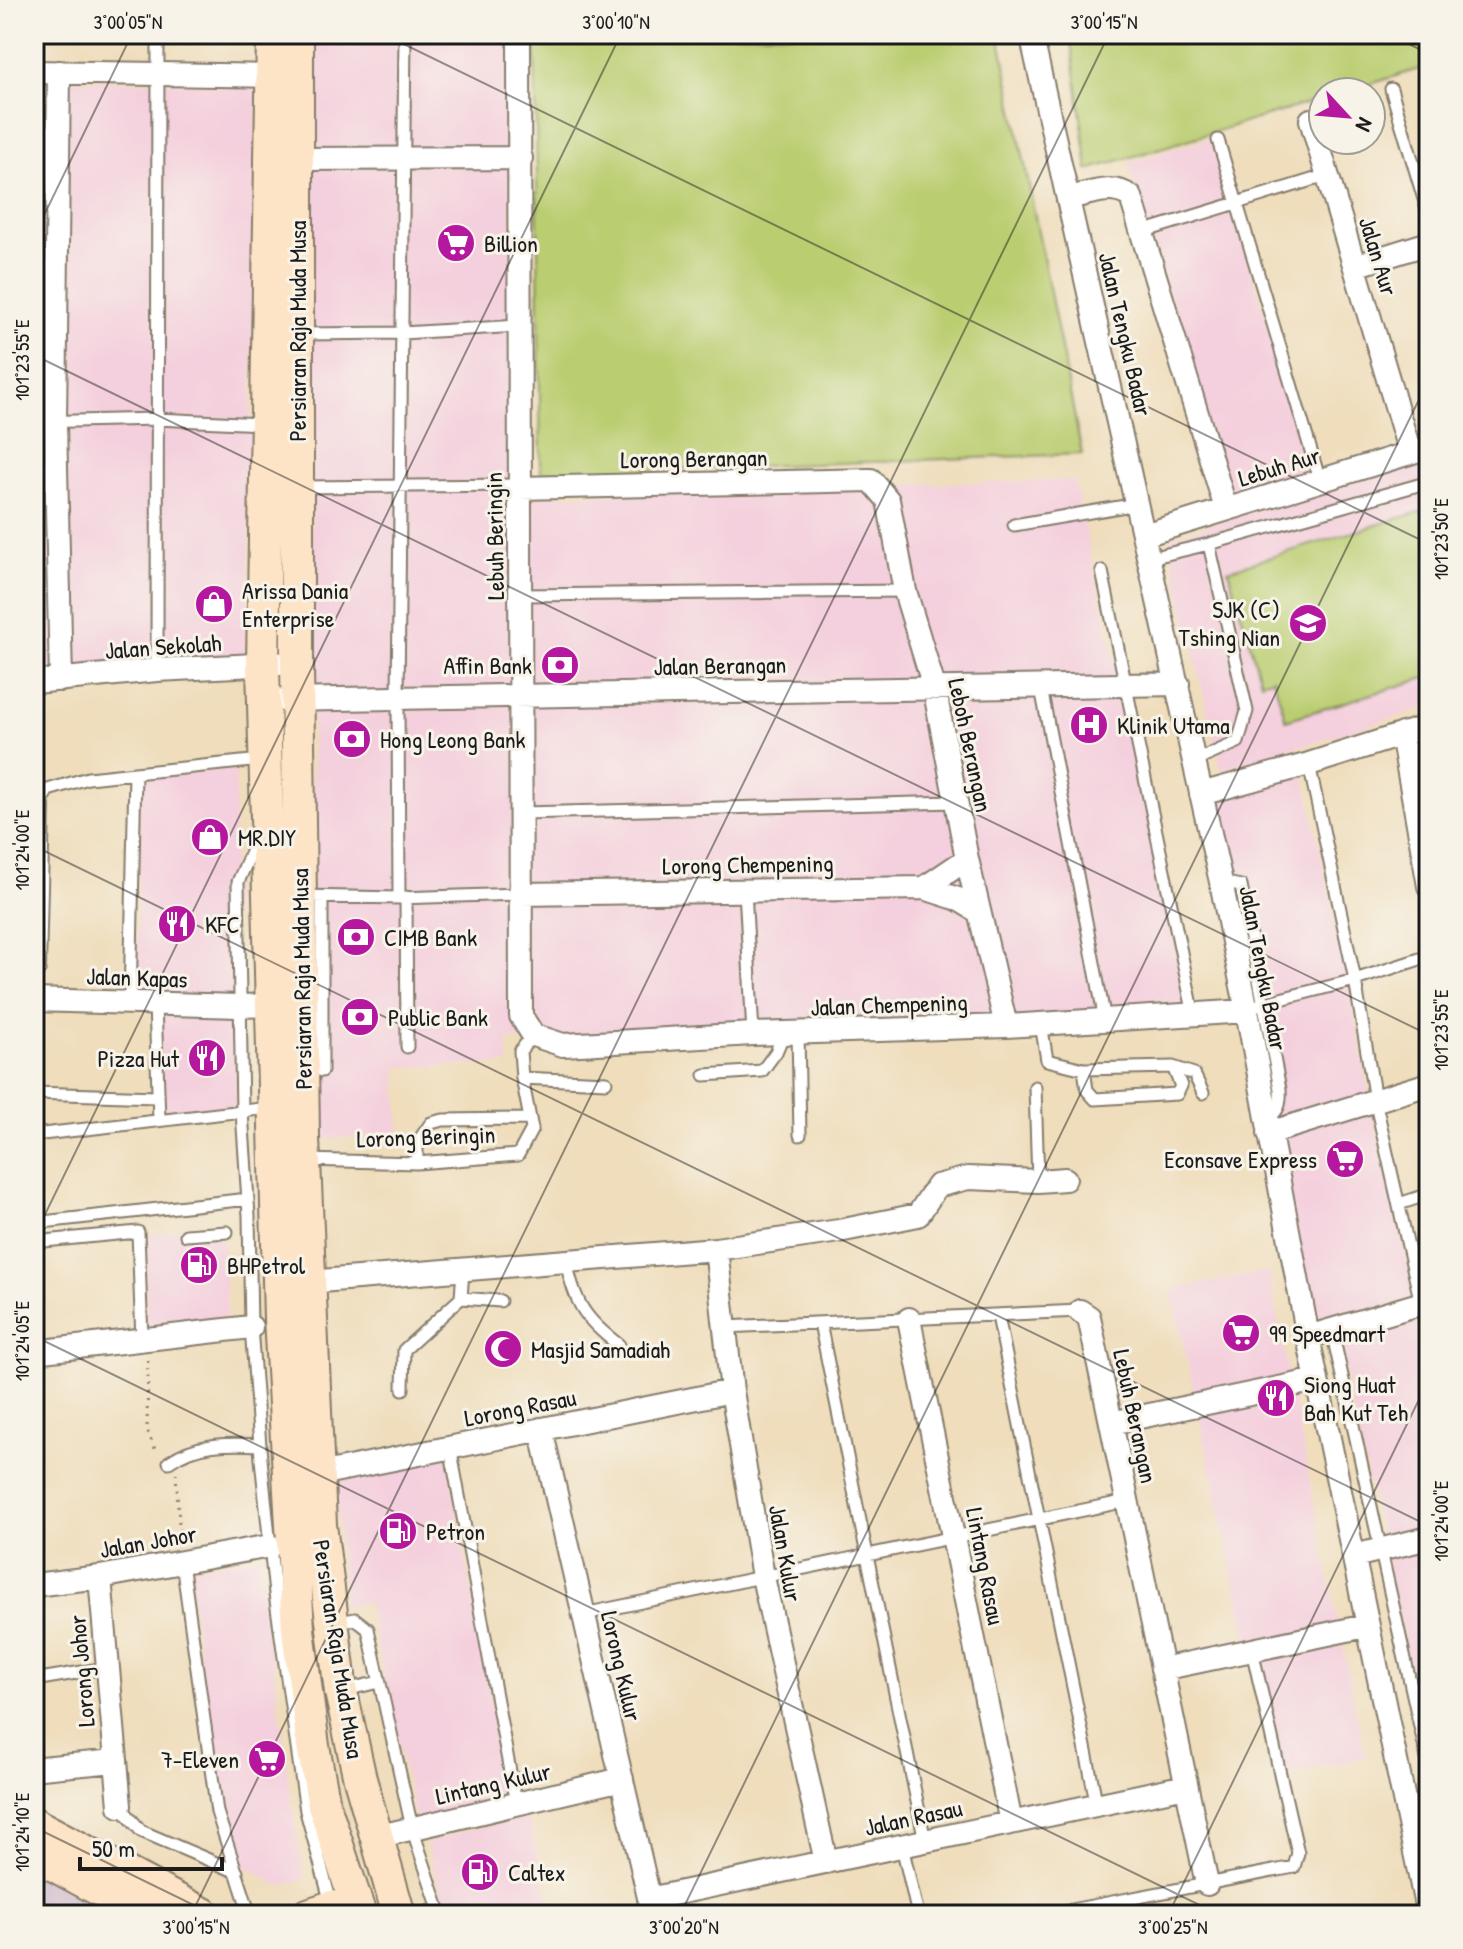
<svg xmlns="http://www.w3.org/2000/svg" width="1463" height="1949" font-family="'Patrick Hand',sans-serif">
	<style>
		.built { fill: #f4cfdd }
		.industrial { fill: #d0bdcd }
		.green { fill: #bacd70; stroke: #6b7446; stroke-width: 2 }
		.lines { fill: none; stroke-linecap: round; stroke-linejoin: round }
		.lane-casing { stroke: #867c6c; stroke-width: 15 }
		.street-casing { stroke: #867c6c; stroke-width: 26 }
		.secondary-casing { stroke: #867c6c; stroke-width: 36 }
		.path { stroke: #867c6c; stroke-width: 3; stroke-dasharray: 2 6; stroke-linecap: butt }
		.lane { stroke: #fff; stroke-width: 11 }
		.street { stroke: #fff; stroke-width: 22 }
		.secondary { stroke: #fee4c6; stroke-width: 32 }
		.ticks { fill: none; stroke: #1c1c1c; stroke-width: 2; stroke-opacity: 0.45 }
		.labels { text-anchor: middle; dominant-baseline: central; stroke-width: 6; stroke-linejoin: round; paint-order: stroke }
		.poi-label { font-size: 24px; fill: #1c1c1c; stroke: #f7f3e8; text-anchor: start }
		.street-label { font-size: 24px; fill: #1c1c1c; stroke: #f7f3e8 }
		.neatline { fill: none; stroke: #1c1c1c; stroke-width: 3 }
		.ticks-label { font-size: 20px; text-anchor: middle; fill: #1c1c1c }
	</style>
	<rect width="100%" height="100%" fill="#f7f3e8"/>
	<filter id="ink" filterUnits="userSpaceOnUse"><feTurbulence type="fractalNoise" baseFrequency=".0125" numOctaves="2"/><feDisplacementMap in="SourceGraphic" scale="16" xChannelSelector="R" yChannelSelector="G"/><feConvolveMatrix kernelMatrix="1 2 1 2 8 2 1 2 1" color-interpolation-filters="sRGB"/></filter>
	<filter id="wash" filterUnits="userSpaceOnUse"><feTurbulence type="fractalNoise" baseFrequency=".006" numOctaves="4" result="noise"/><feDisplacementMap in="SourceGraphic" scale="32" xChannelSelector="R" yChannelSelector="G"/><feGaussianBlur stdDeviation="1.8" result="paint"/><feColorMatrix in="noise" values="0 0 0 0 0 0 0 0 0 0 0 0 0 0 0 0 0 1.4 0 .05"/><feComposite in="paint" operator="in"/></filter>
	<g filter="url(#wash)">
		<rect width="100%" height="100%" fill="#efddbb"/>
		<path class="built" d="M310 34H510L513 497 1074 480 1128 718 1187 1006 995 1019 508 1040V1064L397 1067 399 1135 314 1139Z
			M34 79 257 84 247 660 34 674Z
			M1211 138 1313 475 1232 501 1128 163Z
			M1429 456V707L1221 770 1168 538Z
			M236 769 232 913 237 1108 164 1115 159 997 136 996 140 776Z
			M1304 774 1350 990 1373 1114 1416 1298 1314 1329 1210 799Z
			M222 1225 227 1317 146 1328 144 1235Z
			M1268 1271 1365 1757 1277 1776 1172 1290Z
			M1418 1312 1429 1362V1757L1337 1336Z
			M447 1456 509 1797 416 1821 367 1603 344 1606 335 1478Z
			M259 1556 294 1820 305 1879 281 1886 238 1863 219 1807 188 1569Z
			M527 1814 552 1915H448L426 1842Z"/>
		<path class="industrial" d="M34 1873 114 1915H34Z"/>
		<path class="green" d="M535 34H999L1082 454 541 474Z
			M1070 34H1429V66L1344 92H1323V99L1088 170Z
			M1429 509V677L1286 720 1273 678 1261 682 1228 570Z"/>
	</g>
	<g filter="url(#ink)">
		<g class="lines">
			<g class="lane-casing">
				<path id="lane" d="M1391 89 1429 216
					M1218 140 1320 481
					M34 177 58 178
					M1142 232 1328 175
					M301 334 402 333 520 326
					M34 422 157 419 262 424
					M299 487 519 485
					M1014 525 1137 504
					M1209 544 1429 482
					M1150 558 1209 544 1247 711 1238 742 1193 762
					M1102 571 1194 1015
					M521 595 905 591
					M157 670 158 34
					M1041 688 1105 1020
					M1309 764 1355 980 1375 1100 1429 1339
					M135 773 261 760
					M38 806 48 790 88 778 135 773 130 1003
					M522 813 956 802
					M259 841 255 843 238 882 242 1112 249 1216 251 1327 261 1459 275 1594 306 1811 331 1903
					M1221 882 1241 886 1280 1089C1281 1103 1279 1112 1267 1119
					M745 890 753 1034
					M302 896 399 898 521 894
					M406 897 407 1047
					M399 898 398 698 405 34
					M155 1004 159 1120
					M1257 1005 1355 980 1429 956
					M1041 1024 1047 1060 1084 1069 1173 1067 1194 1074 1203 1093
					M798 1033 800 1135
					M1084 1069 1087 1090 1095 1099 1177 1094 1181 1086 1173 1067
					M322 1071V897
					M705 1075 762 1071 776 1052 784 1033
					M522 1078 606 1082
					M1035 1087 1038 1181
					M34 1093 156 1097
					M34 1135 270 1108
					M305 1160 417 1163 518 1155 532 1129 522 1078 520 1051 533 1035
					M417 1163V1143L431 1123 443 1120 529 1119
					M34 1200V1215
					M1399 1204 1429 1194
					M34 1223 248 1199
					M186 1235 227 1232
					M34 1242 138 1232 142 1340
					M566 1261C575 1303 584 1319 619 1345
					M461 1298 500 1301
					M998 1316 1097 1806
					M820 1323 925 1841
					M725 1327 1080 1311
					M1332 1331 1429 1767
					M403 1389 404 1350 461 1298 463 1270
					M450 1447 516 1804
					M169 1462C195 1443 229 1443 260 1445
					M182 1562 217 1812 250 1915
					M584 1614 1127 1501
					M335 1623 355 1619 368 1629 412 1828 441 1915
					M34 1680 106 1668
					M345 1690 379 1682
					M120 1806 141 1831 237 1872
					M1410 1833 1429 1824
					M902 1846 918 1915
					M409 1915 439 1909
					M1045 1915 1294 1867 1298 1853 1252 1650"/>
			</g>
			<g class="street-casing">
				<path id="street" d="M519 34 521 1016 533 1035 563 1045 753 1034 1006 1026 1247 1011
					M1031 34 1221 882 1247 1011 1308 1337 1428 1915
					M34 72 273 76
					M59 72 55 424 61 680
					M1311 120 1410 453
					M297 159 521 158
					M1068 198C1089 194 1112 183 1131 197L1226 509
					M1355 266 1429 243
					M519 488 871 480 888 500 905 591 934 687 967 859 1006 1026
					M1144 535 1429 447
					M34 682 157 670 297 663
					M283 700 1178 684
					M1402 734 1429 886
					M1201 794 1309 764 1429 726
					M924 888 958 899 979 912
					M521 894 924 888 967 859
					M34 968 38 806
					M34 1000 239 1006 271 1005
					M1269 1133 1429 1084
					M716 1249 732 1391 763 1577 826 1862
					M308 1282 716 1249 839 1231 918 1215 937 1186 968 1178 1038 1181 1065 1179
					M1080 1311 1089 1317 1207 1884
					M909 1319 1011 1823
					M1308 1337 1429 1301
					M34 1352 251 1327
					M1111 1423 1317 1380
					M541 1429 653 1915
					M319 1474 732 1391
					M1354 1556 1429 1538
					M100 1577 120 1806
					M34 1585 100 1577 270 1546
					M1162 1669 1366 1626
					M41 1768 115 1761
					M376 1837 622 1779
					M649 1899 1186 1786"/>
			</g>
			<g class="secondary-casing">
				<path id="secondary" d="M273 34 263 665 280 1318 298 1629 313 1746 324 1805 360 1915
					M297 34V663L303 1138 320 1525 341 1692 360 1779 399 1915
					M34 1824 205 1915
					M34 1854 146 1915
					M308 1915 332 1907"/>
			</g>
			<path class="path" d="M148 1360 147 1430 157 1454
				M176 1473 180 1541"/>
			<use href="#lane" class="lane"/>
			<use href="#street" class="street"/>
			<use href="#secondary" class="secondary"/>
		</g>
	</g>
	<path class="ticks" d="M383 34 1429 544M1389 34 1429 54M34 236 132 34M34 355 1429 1035M34 846 1429 1526M34 1237 621 34M34 1336 1220 1915M34 1827 214 1915M191 1915 1109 34M680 1915 1429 379M1168 1915 1429 1379"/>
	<defs>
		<g id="supermarket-disc" transform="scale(2)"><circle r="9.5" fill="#b5179e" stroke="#f7f3e8"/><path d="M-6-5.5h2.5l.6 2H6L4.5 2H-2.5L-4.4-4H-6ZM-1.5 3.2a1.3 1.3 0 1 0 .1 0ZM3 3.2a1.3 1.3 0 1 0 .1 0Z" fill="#fff"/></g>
		<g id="shop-disc" transform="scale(2)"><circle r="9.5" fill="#b5179e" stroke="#f7f3e8"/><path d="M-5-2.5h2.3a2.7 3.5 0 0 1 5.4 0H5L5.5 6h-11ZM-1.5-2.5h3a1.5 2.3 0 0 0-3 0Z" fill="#fff"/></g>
		<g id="school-disc" transform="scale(2)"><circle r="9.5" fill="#b5179e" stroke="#f7f3e8"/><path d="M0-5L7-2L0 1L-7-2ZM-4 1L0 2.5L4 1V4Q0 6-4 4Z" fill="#fff"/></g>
		<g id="bank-disc" transform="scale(2)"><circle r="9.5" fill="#b5179e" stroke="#f7f3e8"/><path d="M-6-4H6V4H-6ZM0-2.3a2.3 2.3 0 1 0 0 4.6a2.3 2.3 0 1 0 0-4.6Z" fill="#fff"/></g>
		<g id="hospital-disc" transform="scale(2)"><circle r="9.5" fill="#b5179e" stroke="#f7f3e8"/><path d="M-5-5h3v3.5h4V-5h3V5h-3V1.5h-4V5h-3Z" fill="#fff"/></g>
		<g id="restaurant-disc" transform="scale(2)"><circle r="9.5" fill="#b5179e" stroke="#f7f3e8"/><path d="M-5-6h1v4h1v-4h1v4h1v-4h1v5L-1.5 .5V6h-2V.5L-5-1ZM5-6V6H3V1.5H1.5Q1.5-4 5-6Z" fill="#fff"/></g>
		<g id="fuel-disc" transform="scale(2)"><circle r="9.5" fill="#b5179e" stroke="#f7f3e8"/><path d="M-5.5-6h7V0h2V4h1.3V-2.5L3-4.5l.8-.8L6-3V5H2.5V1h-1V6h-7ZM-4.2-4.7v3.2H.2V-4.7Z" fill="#fff"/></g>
		<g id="mosque-disc" transform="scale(2)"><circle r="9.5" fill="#b5179e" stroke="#f7f3e8"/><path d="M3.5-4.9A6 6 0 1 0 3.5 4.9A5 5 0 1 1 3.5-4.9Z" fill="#fff"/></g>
	</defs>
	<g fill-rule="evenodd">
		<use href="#supermarket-disc" x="456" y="243"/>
		<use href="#shop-disc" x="214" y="604"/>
		<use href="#school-disc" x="1308" y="623"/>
		<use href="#bank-disc" x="560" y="665"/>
		<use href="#hospital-disc" x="1089" y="725"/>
		<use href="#bank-disc" x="352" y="739"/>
		<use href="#shop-disc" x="210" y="837"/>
		<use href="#restaurant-disc" x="177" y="924"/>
		<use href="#bank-disc" x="356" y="937"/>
		<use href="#bank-disc" x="360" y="1017"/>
		<use href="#restaurant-disc" x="207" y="1058"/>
		<use href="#supermarket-disc" x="1345" y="1159"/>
		<use href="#fuel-disc" x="199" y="1265"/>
		<use href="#supermarket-disc" x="1241" y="1333"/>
		<use href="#mosque-disc" x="503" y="1349"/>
		<use href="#restaurant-disc" x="1276" y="1398"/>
		<use href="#fuel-disc" x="398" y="1531"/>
		<use href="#supermarket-disc" x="267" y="1759"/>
		<use href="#fuel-disc" x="480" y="1872"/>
	</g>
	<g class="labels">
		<g class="poi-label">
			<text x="484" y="243">Billion</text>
			<text x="242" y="590">Arissa Dania<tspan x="242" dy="28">Enterprise</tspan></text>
			<text x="1280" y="609" text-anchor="end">SJK (C)<tspan x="1280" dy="28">Tshing Nian</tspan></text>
			<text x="532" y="665" text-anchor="end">Affin Bank</text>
			<text x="1117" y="725">Klinik Utama</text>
			<text x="380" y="739">Hong Leong Bank</text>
			<text x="238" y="837">MR.DIY</text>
			<text x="205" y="924">KFC</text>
			<text x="384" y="937">CIMB Bank</text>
			<text x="388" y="1017">Public Bank</text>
			<text x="179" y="1058" text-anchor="end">Pizza Hut</text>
			<text x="1317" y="1159" text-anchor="end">Econsave Express</text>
			<text x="227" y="1265">BHPetrol</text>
			<text x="1269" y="1333">99 Speedmart</text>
			<text x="531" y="1349">Masjid Samadiah</text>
			<text x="1304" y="1384">Siong Huat<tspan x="1304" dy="28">Bah Kut Teh</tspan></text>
			<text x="426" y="1531">Petron</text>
			<text x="239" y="1759" text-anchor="end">7-Eleven</text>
			<text x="508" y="1872">Caltex</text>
		</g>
		<g class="street-label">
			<text transform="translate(1379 256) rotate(73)">Jalan Aur</text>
			<text transform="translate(297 331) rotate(-90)">Persiaran Raja Muda Musa</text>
			<text transform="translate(1126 334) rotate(77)">Jalan Tengku Badar</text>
			<text transform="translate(694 458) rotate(-1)">Lorong Berangan</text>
			<text transform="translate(1279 466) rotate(-17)">Lebuh Aur</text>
			<text transform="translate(494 536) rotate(-91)">Lebuh Beringin</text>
			<text transform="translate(163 646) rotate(-4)">Jalan Sekolah</text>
			<text transform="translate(720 665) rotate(-1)">Jalan Berangan</text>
			<text transform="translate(971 745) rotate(78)">Leboh Berangan</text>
			<text transform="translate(748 864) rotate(-1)">Lorong Chempening</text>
			<text transform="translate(1264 968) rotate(79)">Jalan Tengku Badar</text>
			<text transform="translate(137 977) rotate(2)">Jalan Kapas</text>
			<text transform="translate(301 979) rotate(-91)">Persiaran Raja Muda Musa</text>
			<text transform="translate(889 1004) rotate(-2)">Jalan Chempening</text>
			<text transform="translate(426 1136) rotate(-2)">Lorong Beringin</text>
			<text transform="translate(520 1407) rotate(-11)">Lorong Rasau</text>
			<text transform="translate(1136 1416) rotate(78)">Lebuh Berangan</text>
			<text transform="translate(148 1541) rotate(-10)">Jalan Johor</text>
			<text transform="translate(786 1553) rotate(80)">Jalan Kulur</text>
			<text transform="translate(986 1566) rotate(79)">Lintang Rasau</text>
			<text transform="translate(339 1649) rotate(81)">Persiaran Raja Muda Musa</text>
			<text transform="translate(622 1666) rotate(77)">Lorong Kulur</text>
			<text transform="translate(81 1671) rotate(-95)">Lorong Johor</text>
			<text transform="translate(493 1783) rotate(-13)">Lintang Kulur</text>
			<text transform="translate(913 1817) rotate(-12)">Jalan Rasau</text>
		</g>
	</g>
	<rect width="1463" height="1949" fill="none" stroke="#f7f3e8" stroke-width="88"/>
	<g transform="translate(1347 116) rotate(116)"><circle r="38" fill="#f7f3e8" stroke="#9f9d96" stroke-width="2"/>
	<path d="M0-6L14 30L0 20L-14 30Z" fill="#b5179e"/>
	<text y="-12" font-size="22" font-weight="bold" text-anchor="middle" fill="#1c1c1c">N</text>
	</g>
	<path d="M80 1857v12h142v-12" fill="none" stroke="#1c1c1c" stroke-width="4"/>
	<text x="92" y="1857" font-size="24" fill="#1c1c1c" stroke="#f7f3e8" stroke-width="6" paint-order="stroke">50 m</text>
	<rect x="44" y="44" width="1375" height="1861" class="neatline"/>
	<g class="ticks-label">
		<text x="128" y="29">3°00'05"N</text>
		<text x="616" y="29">3°00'10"N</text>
		<text x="1104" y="29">3°00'15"N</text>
		<text transform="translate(22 360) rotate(-90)" y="7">101°23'55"E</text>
		<text transform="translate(1441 539) rotate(-90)" y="7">101°23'50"E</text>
		<text transform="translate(22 850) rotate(-90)" y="7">101°24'00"E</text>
		<text transform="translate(1441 1030) rotate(-90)" y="7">101°23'55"E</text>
		<text transform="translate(22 1341) rotate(-90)" y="7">101°24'05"E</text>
		<text transform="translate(1441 1521) rotate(-90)" y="7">101°24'00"E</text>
		<text transform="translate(22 1832) rotate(-90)" y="7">101°24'10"E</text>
		<text x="196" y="1934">3°00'15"N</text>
		<text x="684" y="1934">3°00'20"N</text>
		<text x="1173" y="1934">3°00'25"N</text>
	</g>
</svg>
